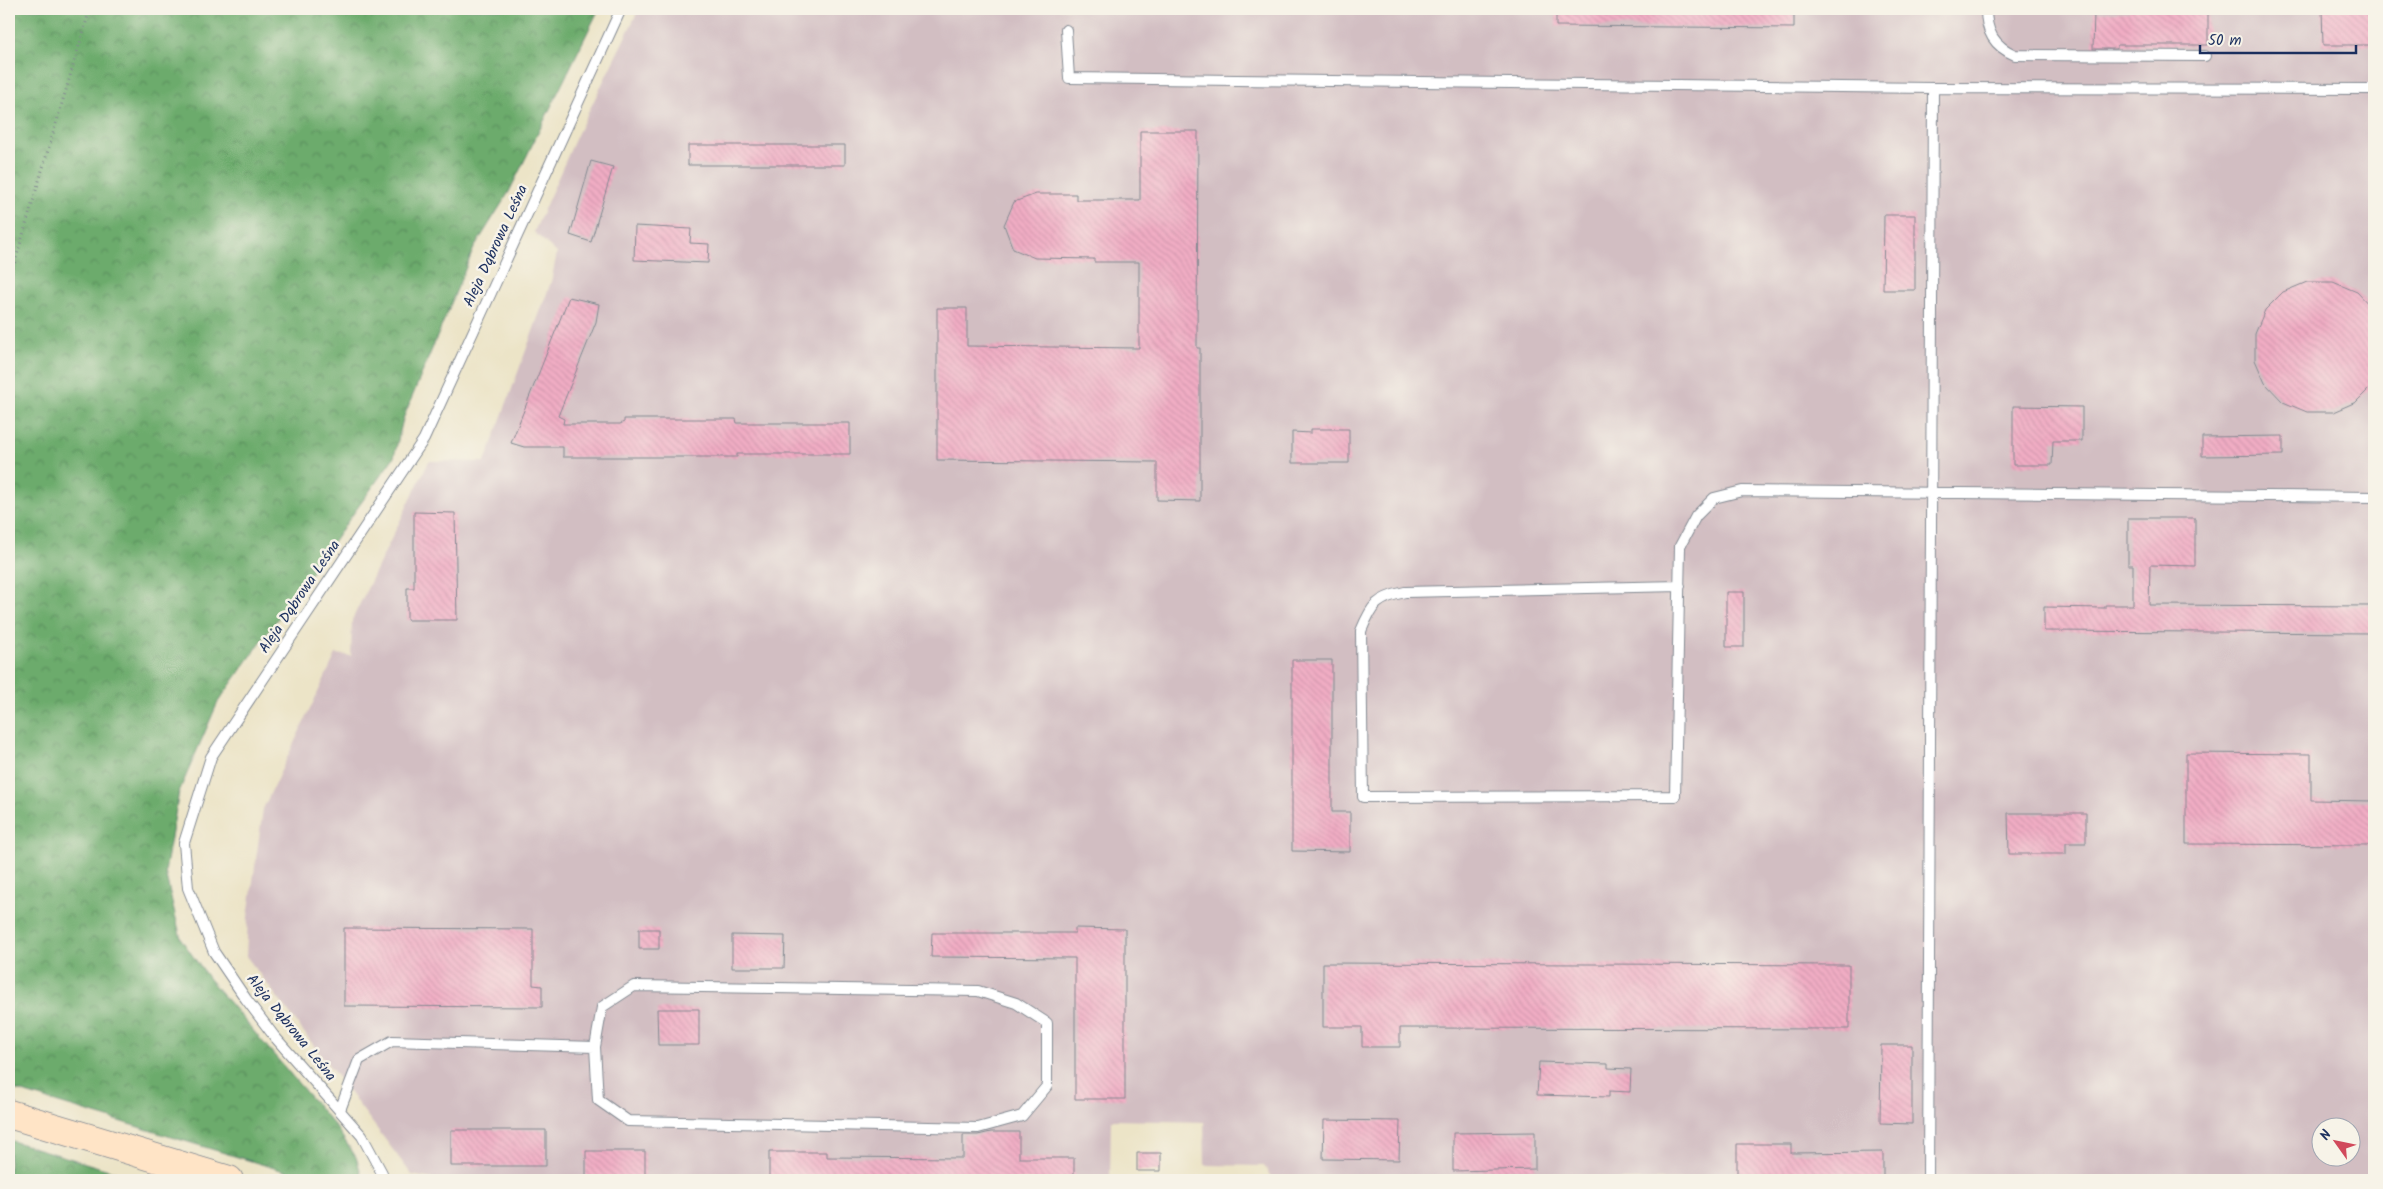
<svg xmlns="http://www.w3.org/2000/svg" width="2383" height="1189" font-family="Kalam,sans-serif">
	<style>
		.industrial { fill: #d2bec2; fill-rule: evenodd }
		.forest { fill: url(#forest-crowns); stroke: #446d65 }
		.building { fill: url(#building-back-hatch) }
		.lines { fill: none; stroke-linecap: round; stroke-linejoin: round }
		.lane-casing { stroke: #848a92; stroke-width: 12 }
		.secondary-casing { stroke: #848a92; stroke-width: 30 }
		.path { stroke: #848a92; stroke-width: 3; stroke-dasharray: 1 4; stroke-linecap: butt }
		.lane { stroke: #fff; stroke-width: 10 }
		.secondary { stroke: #ffe4c6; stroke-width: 28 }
		.labels { text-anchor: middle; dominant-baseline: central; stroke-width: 5; stroke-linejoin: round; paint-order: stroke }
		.street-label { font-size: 15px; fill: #1b2f5e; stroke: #f7f3e8 }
	</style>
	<defs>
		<pattern id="forest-crowns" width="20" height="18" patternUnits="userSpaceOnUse" patternTransform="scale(1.25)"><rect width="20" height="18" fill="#6cab6c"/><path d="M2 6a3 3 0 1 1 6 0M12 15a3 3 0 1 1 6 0" fill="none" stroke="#588c5c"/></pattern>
		<pattern id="building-back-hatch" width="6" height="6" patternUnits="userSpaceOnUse" patternTransform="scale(1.25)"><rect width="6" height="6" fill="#f1adc4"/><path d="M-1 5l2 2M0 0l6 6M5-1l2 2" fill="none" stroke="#ce95ab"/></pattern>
	</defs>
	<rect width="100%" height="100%" fill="#f7f3e8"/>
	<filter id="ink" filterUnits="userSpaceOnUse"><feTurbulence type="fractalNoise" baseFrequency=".02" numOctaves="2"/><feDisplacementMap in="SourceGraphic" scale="10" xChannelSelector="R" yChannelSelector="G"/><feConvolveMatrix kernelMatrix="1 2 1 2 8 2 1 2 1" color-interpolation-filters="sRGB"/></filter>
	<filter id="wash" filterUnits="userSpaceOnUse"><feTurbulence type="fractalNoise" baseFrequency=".0096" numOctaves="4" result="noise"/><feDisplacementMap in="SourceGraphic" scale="20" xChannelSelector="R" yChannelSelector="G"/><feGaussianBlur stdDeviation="1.12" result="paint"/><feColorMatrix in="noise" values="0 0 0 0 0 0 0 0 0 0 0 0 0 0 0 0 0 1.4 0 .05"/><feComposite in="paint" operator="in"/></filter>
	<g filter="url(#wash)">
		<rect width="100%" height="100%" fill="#ece4c7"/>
		<path class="industrial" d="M639 9H2374V1180H1273L1264 1166 1205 1165 1204 1122 1111 1120 1110 1180H437L412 1175 246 956 248 917 263 809 336 654 351 656 352 620 429 461 485 462 551 282 557 253 534 232 576 137ZM2320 1126H2350V1156H2320Z"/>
		<path class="forest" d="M9 9H599L509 192 474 248 403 419 394 457 218 702 179 792 165 872 181 939 209 979 335 1126 356 1157 363 1180H314L9 1088Z
			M9 1140 142 1180H9Z"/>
		<g id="blocks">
			<path class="building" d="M1556 9H1794V28L1556 26Z
				M2129 9H2208V45H2117V49H2093L2094 12H2129Z
				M2322 9H2374V45H2323Z
				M1140 131H1198L1197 348H1200V501L1157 500V462L937 460V308H967V346L1139 348V262H1094V259L1035 258 1013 249 1004 225 1014 202 1036 194H1076V200H1140Z
				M688 145H845V165H688Z
				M591 161 613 167 591 242 570 235Z
				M1884 215H1915V290H1883Z
				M635 226 691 229 690 243 709 244 708 263 634 260Z
				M2307 282H2333L2357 292 2374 310V384L2356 402 2333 412H2307L2283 402 2265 383 2255 360V334L2265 310 2283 292Z
				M569 297 599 304 596 322 558 416 564 419 563 424H620L624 422V419H736L737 423H850V454H737V457H563V447H524L511 443Z
				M2013 406 2082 407V441H2053L2052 465H2013Z
				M1311 429H1349V463H1292V432L1311 433Z
				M2283 436V455L2202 456V437Z
				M414 512 455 513 457 620H407V588H414Z
				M2128 518H2195V566L2150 565 2149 605 2374 606V633L2044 631V607L2105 608V605H2133V565H2128Z
				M1726 592H1744V647H1726Z
				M1292 660H1332V812H1350V852L1292 851Z
				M2186 753 2311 754V800L2374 801V845L2186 844Z
				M2008 813H2086V843H2066V854H2009Z
				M344 928 533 929V985L542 986V1007L344 1006Z
				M1075 928 1125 929V1099H1075V958L931 957 932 933H1075Z
				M639 929H659V949H639Z
				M732 935 785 936 784 968H732Z
				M1323 963 1849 965V1029L1400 1028V1047H1362V1027H1323Z
				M657 1009H699V1045H658Z
				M1881 1045H1912V1124L1880 1123Z
				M1539 1062 1608 1064V1068L1631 1069 1630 1092 1609 1091V1097L1537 1095Z
				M1324 1120 1400 1121 1399 1160 1323 1159Z
				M451 1130H546V1166H451Z
				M991 1132H1019V1158H1074V1180H769V1152H827V1157L963 1158V1135H978Z
				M1535 1132V1169L1453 1171V1133Z
				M1737 1144H1791V1153L1883 1152V1180H1737Z
				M586 1151H645V1180H586Z
				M1137 1153H1161V1171H1137Z"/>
		</g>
	</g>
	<g filter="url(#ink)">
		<use href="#blocks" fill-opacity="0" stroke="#848a92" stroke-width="1"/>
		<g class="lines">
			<g class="lane-casing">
				<path id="lane" d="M1986 9C1986 32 1994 46 2015 55L2205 56
					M1066 30 1069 78 1933 88 2374 89
					M1680 586 1405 592C1377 598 1372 604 1361 631L1363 797 1675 796 1680 546 1696 516 1714 498 1742 491 2374 497
					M340 1110 359 1060 392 1041 595 1047 598 1100 628 1121 978 1128 1022 1116 1047 1086V1023L1016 1003 978 991 634 986 602 1007 595 1047
					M383 1180 382 1173 362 1136 274 1036 246 999 214 952 188 888 184 843 211 757 424 439 621 9
					M1928 1180 1933 88"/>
			</g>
			<g class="secondary-casing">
				<path id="secondary" d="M9 1114 229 1180"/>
			</g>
			<path class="path" d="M9 282 90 9"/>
			<use href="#lane" class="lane"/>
			<use href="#secondary" class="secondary"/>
		</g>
	</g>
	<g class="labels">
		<g class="street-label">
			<text transform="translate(496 246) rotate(-65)">Aleja Dąbrowa Leśna</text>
			<text transform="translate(300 597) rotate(-56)">Aleja Dąbrowa Leśna</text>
			<text transform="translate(291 1028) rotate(51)">Aleja Dąbrowa Leśna</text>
		</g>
	</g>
	<rect width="2383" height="1189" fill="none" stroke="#f7f3e8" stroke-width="30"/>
	<g transform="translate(2336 1142) rotate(303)"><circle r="24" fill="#f7f3e8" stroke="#9fa5b1"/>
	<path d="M0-4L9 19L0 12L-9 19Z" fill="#d1495b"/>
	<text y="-8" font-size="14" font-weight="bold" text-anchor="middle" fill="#1b2f5e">N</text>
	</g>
	<path d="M2200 45v8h156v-8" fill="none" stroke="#1b2f5e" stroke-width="2.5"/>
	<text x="2208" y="45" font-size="15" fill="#1b2f5e" stroke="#f7f3e8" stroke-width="4" paint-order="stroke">50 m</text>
</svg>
